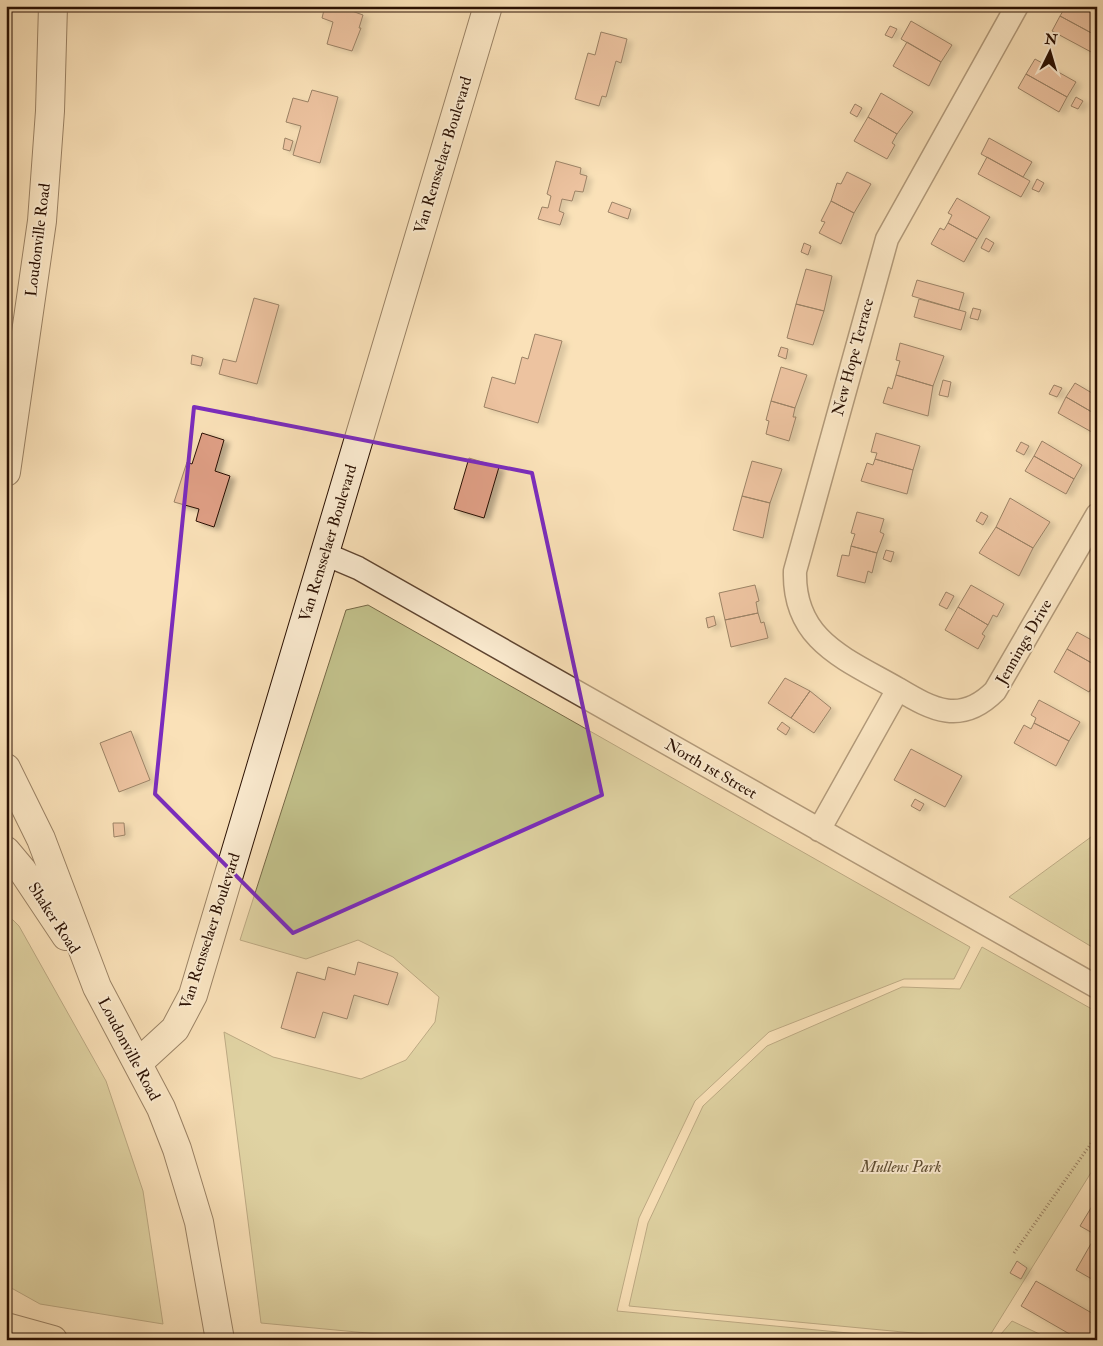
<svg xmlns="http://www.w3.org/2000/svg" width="1103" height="1346" font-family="'IM FELL Double Pica',serif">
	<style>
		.green { fill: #c2c18b; stroke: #766846 }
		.building { fill: #de9e84; stroke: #2a1002; filter: url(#shadow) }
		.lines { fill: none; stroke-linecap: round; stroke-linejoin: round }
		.street-casing { stroke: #5e4430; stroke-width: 25 }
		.secondary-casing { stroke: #2a1002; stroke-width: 30 }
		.highway-casing { stroke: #2a1002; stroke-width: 30 }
		.path { stroke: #2a1002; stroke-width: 3; stroke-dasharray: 1 2.5; stroke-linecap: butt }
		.street { stroke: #fcecd1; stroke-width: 22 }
		.secondary { stroke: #fcecd1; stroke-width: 28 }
		.highway { stroke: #fae1b8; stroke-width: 28 }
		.marked { fill: none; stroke: #7b2cbf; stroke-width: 4; stroke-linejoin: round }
		.labels { text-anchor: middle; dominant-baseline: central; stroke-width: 4; stroke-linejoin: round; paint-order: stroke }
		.street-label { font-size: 16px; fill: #2a1002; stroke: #fcecd1 }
		.park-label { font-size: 16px; font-style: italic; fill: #5f4e32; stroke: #fcecd1 }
	</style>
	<defs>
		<filter id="shadow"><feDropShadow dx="5.5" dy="3" stdDeviation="2.5" flood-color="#0004"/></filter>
	</defs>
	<rect width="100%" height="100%" fill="#fae1b8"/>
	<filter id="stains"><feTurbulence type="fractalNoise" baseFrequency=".004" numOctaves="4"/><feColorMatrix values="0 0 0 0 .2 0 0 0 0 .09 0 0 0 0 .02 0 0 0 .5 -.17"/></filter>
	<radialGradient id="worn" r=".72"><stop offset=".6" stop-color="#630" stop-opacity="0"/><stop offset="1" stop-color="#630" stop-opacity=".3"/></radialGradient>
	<path class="green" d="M368 605 970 947 954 979H904L769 1032 695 1101 639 1218 617 1311 922 1340H442L261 1323 224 1032 273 1057 361 1079 406 1060 435 1022 439 997 393 957 358 940 306 959 240 940 346 610Z
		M1097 827V950L1009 897 1091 837Z
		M6 913 19 926 106 1081 143 1191 163 1324 40 1304 6 1285Z
		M982 947 1097 1012V1163L987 1340 629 1306 648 1223 703 1106 767 1046 902 987 960 989Z
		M1012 1321 1052 1340H996Z"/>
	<path class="building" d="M325 6H338L363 15 359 28H361L352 51 327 44 333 22 322 18Z
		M1066 6H1079L1097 16V36L1060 16Z
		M1060 16 1097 36V46L1093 53 1052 31Z
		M911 21 952 45 941 62 901 39Z
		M890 26 897 29 892 38 885 35Z
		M601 32 627 39 621 63 616 61 606 97 602 96 599 106 575 99 588 53 595 55Z
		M907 42 941 62 929 86 893 66Z
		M1035 59 1076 82 1067 97 1026 74Z
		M1026 74 1067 97 1059 112 1018 88Z
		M312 90 338 97 320 163 293 155 301 126 286 122 293 98 308 102Z
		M881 93 913 112 897 134 868 117Z
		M1076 97 1083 101 1078 109 1071 106Z
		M855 104 862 108 857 117 850 113Z
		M868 117 897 134 892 143 895 145 887 159 854 141Z
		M285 138 293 141 290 151 283 149Z
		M989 138 1032 162 1023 177 981 154Z
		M987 157 1030 181 1021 197 978 174Z
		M556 161 581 168 580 174 587 176 583 192 575 191 572 201 562 199 559 211 564 213 560 225 538 219 542 207 548 208 551 196 547 194Z
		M847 172 871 184 854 213 831 201 837 183 841 184Z
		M1037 179 1044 183 1039 192 1032 189Z
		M957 198 990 217 977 239 948 223 952 215 948 213Z
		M831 201 854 213 841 244 819 233 825 222 821 221Z
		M612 202 631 209 628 219 608 212Z
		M948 223 977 239 964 262 931 244 940 228 944 230Z
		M986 238 994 243 989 252 981 248Z
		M804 243 811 246 808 255 801 252Z
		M806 269 832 276 824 311 796 304Z
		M917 280 964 293 959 310 912 296Z
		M254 298 279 305 257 384 219 374 223 359 236 362Z
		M919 299 966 312 961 330 914 317Z
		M796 304 824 311 813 345 787 338Z
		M973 308 981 310 978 320 970 318Z
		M535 334 562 341 538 423 484 407 492 377 515 384 522 357 528 359Z
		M900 343 944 356 933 386 896 375 900 361 896 360Z
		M781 347 788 349 786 359 778 356Z
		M192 355 203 358 201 366 191 364Z
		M781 367 807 375 795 408 771 401Z
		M896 375 933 386 928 416 883 403 888 387 892 389Z
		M943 380 951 382 948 397 939 395Z
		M1075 383 1097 396V415L1066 397Z
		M1054 385 1062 388 1057 397 1049 394Z
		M1066 397 1097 415V435L1058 413Z
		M771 401 795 408 793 417H796L789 441 766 434 769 421 766 420Z
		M202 433 224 440 215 471 230 476 214 527 196 521 199 509 174 502 187 462 192 464Z
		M876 433 920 446 913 470 875 459 877 453 871 452Z
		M1042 441 1082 465 1074 479 1034 456Z
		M1021 442 1029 446 1024 455 1016 451Z
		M1034 456 1074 479 1066 494 1025 471Z
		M469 458 499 467 484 518 454 509Z
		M875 459 913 470 907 494 861 481 867 463 873 465Z
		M752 461 782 469 770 503 742 496Z
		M742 496 770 503 763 538 733 530Z
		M1010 498 1050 522 1033 548 996 527Z
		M857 512 884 519 880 532 884 534 877 553 851 546 855 534 851 533Z
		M981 512 988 516 983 525 976 521Z
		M996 527 1033 548 1019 576 979 553Z
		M851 546 877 553 872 573 868 571 865 583 837 576 842 555 849 556Z
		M886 550 894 552 891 562 883 559Z
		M755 585 759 601 756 602 758 613 725 620 719 593Z
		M971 585 1004 604 997 617 993 615 988 625 958 607Z
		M946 592 954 596 947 609 939 605Z
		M958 607 988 625 982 634 985 636 978 649 945 630Z
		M758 613 761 623 764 622 768 638 731 647 725 620Z
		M714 616 716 625 708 628 706 618Z
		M1077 632 1097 643V666L1067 649Z
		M1067 649 1097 666V679L1089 692 1054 672Z
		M785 678 810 691 791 718 768 703Z
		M810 691 831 708 814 733 791 718Z
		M1039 700 1080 722 1069 741 1034 723 1036 718 1031 715Z
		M782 722 790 728 786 735 777 729Z
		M1034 723 1069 741 1056 766 1014 743 1024 725 1031 729Z
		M131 731 150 780 119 792 100 743Z
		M911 749 962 776 945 807 894 780Z
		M915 799 924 804 920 811 911 806Z
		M113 823H124L125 835 114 837Z
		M358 962 398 973 388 1005 354 995 347 1019 323 1012 315 1038 281 1028 297 972 325 980 328 967 355 975Z
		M1097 1198V1282L1076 1270 1096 1235 1080 1226Z
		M1017 1261 1027 1268 1021 1279 1010 1273Z
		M1036 1281 1097 1316V1340H1080L1021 1306Z"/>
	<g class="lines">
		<g class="street-casing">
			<path id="street" d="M325 554 358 568 1097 987
				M898 689C846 659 793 641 795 571L887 239 1017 6
				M819 830 898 689C933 710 961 725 995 691L1097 515"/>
		</g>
		<g class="secondary-casing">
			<path id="secondary" d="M6 472 42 221 50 111 53 6
				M6 768 41 839 97 987 161 1108 177 1149 199 1222 220 1340
				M6 851 22 870 66 936
				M138 1063 175 1029 193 995 488 6"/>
		</g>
		<g class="highway-casing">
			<path id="highway" d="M6 1327 53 1340"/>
		</g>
		<path class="path" d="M1014 1253 1097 1135"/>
		<use href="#street" class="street"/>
		<use href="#secondary" class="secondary"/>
		<use href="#highway" class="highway"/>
	</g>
	<path d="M0 0H1103V1346H0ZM194 407 532 473 602 795 293 933 155 794Z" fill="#fae1b8" fill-opacity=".55" fill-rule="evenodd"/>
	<path class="marked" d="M194 407 532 473 602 795 293 933 155 794Z"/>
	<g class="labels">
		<g class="street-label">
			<text transform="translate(443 155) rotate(-73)">Van Rensselaer Boulevard</text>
			<text transform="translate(38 240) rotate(-83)">Loudonville Road</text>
			<text transform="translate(853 357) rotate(-75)">New Hope Terrace</text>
			<text transform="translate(328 543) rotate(-73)">Van Rensselaer Boulevard</text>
			<text transform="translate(1024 642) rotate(-60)">Jennings Drive</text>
			<text transform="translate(711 769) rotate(30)">North 1st Street</text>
			<text transform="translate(54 918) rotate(57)">Shaker Road</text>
			<text transform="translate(210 931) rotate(-72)">Van Rensselaer Boulevard</text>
			<text transform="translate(129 1049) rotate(62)">Loudonville Road</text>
		</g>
		<g class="park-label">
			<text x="901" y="1167">Mullens Park</text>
		</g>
	</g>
	<rect width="1103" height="1346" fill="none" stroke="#fae1b8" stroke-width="25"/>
	<rect x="8" y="8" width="1088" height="1331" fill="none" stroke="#2a1002" stroke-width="2.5"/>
	<rect x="12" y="12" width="1078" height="1321" fill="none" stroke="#2a1002"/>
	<g transform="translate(1050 52) rotate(5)" stroke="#fcecd1" stroke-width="4" paint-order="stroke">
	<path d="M0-4L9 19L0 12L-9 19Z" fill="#2a1002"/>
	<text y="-8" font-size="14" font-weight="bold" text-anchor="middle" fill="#2a1002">N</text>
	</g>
	<rect width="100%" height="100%" filter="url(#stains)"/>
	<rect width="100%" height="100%" fill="url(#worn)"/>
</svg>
